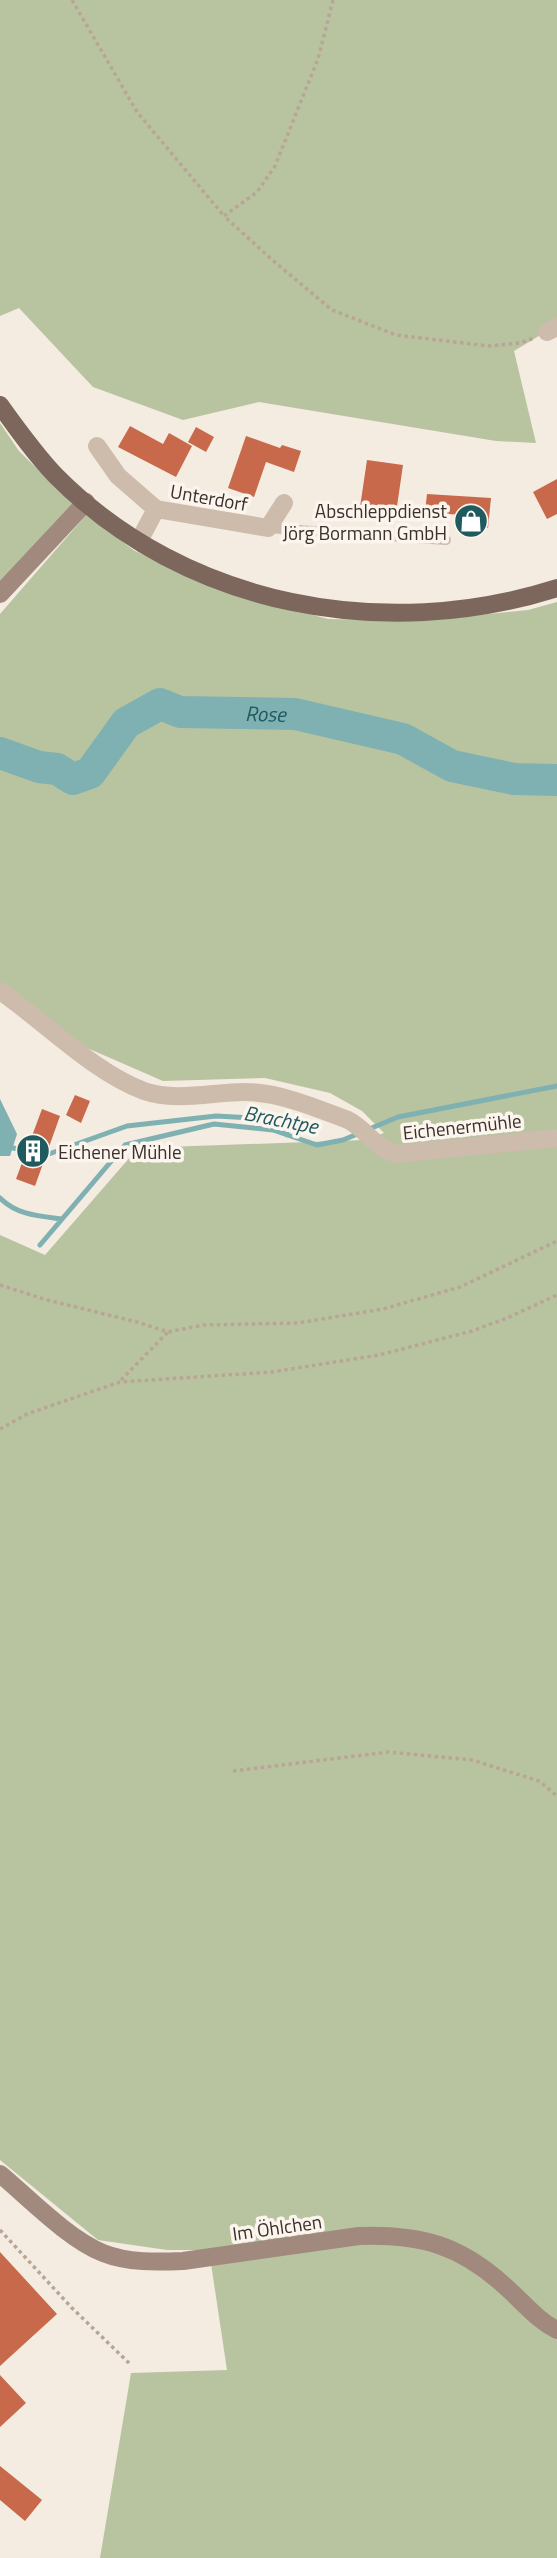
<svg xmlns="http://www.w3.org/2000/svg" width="557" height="2558" font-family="'Titillium Web',sans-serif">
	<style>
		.green { fill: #b8c4a0 }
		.water { fill: #7fb0b2 }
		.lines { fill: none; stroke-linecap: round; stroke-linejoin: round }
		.stream { stroke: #7fb0b2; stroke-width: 5 }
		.river { stroke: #7fb0b2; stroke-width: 32 }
		.building { fill: #c8694b }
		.path { stroke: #b9a596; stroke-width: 3.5; stroke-dasharray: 3.5 3.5; stroke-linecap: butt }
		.lane { stroke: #cdbbac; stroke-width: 10 }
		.street { stroke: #cdbbac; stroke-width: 18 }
		.secondary { stroke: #a18a7d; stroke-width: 18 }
		.primary { stroke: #7d675c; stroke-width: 18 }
		.labels { text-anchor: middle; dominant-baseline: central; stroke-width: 7; stroke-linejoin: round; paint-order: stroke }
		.street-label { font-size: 19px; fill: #3b302b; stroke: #fbf5ee }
		.poi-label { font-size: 19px; fill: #3b302b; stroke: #fbf5ee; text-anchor: end }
		.water-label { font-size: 21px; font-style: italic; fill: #1f5a5e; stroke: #fbf5ee }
	</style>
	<rect width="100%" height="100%" fill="#f4ebe1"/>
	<path class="green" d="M0 0H557V325L514 351 536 443 496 441 259 402 183 420 93 387 19 308 0 316Z
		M0 423 19 451 73 504 0 583Z
		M86 515 135 551 230 593 328 619 422 621 528 610 557 602V2558H100L131 2373 227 2370 209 2250H167L98 2240 0 2160V1235L45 1255 138 1148 364 1140 384 1133 362 1111 330 1093 265 1078 163 1081 78 1044 0 985V614Z"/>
	<path class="water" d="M0 1099 17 1134 10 1156H0Z"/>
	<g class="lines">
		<path class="stream" d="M13 1148 18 1149
			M46 1155 127 1126 216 1116 253 1118 285 1125 287 1135
			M0 1198C17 1215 38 1216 62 1219
			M40 1245 125 1145 214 1124 273 1130 317 1145 343 1140 398 1117 557 1086"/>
		<path class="river" id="s1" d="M0 753 39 767 57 769 73 779 90 773 126 723 160 704 180 712 295 714 403 739 452 766 514 779 557 780"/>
	</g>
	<path class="building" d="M130 426 163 444 169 433 192 446 176 477 118 447Z
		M196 427 214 437 206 452 188 442Z
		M246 436 280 448 282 445 301 451 294 472 266 462 254 497 228 488Z
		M367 460 403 465 395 520 359 514Z
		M557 479V514L547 519 533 492Z
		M427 494 491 498 488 528 460 525 461 515 425 512Z
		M75 1095 90 1101 81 1123 66 1115Z
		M42 1109 60 1116 35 1186 16 1179Z
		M0 2252 57 2314 0 2366Z
		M0 2375 26 2403 0 2427Z
		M0 2466 42 2500 25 2521 0 2500Z"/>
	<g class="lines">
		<path class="path" d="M72 0 137 112 224 216
			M333 0 318 59 275 166 257 192 224 216 270 258 332 310 396 335 489 346 520 343 534 338
			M0 1285 47 1300 137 1322 168 1332 203 1325 298 1323 383 1309 460 1287 557 1241
			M121 1380 168 1332
			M0 1429 27 1414 120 1382 272 1372 379 1355 472 1331 507 1318 557 1295
			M233 1771 388 1752 472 1760 539 1781 557 1796
			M0 2230 72 2308 130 2364"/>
		<path class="lane" d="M268 528 446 540"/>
		<path class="street" d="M547 332 557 327
			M97 446 118 476 156 509 268 528 284 503
			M139 541 156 509
			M0 991C45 1022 93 1072 144 1091 176 1102 213 1092 245 1092 279 1092 316 1108 348 1120 366 1129 376 1149 396 1154L557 1138"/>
		<path class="secondary" d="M0 594 86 502
			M0 2174C30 2199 67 2238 103 2253 128 2263 157 2262 183 2261L359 2236C421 2234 461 2245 507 2288 524 2303 537 2320 557 2330"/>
		<path class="primary" d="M0 405C18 430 35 454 56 476 186 607 385 643 557 588"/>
	</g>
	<defs>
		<g id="shop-disc" transform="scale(1.75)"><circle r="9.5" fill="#1f5a5e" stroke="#fbf5ee"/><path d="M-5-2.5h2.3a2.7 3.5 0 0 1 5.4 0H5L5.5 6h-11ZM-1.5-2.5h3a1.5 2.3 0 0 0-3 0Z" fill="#fff"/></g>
		<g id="building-disc" transform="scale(1.75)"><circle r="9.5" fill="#1f5a5e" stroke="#fbf5ee"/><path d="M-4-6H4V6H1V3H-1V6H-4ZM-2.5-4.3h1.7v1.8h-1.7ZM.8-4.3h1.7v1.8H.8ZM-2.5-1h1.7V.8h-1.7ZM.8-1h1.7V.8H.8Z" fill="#fff"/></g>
	</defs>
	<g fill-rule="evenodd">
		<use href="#shop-disc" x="471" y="521"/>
		<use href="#building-disc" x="33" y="1151"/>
	</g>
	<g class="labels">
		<g class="street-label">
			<text transform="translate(209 497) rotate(10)">Unterdorf</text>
			<text transform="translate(462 1126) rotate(-6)">Eichenermühle</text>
			<text transform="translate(277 2227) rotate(-8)">Im Öhlchen</text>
		</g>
		<g class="poi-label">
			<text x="447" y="510">Abschleppdienst<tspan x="447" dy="22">Jörg Bormann GmbH</tspan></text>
			<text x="58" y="1151" text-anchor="start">Eichener Mühle</text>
		</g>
		<g class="water-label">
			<text stroke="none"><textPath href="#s1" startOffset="304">Rose</textPath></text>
			<text transform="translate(281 1119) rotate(11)">Brachtpe</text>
		</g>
	</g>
</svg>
